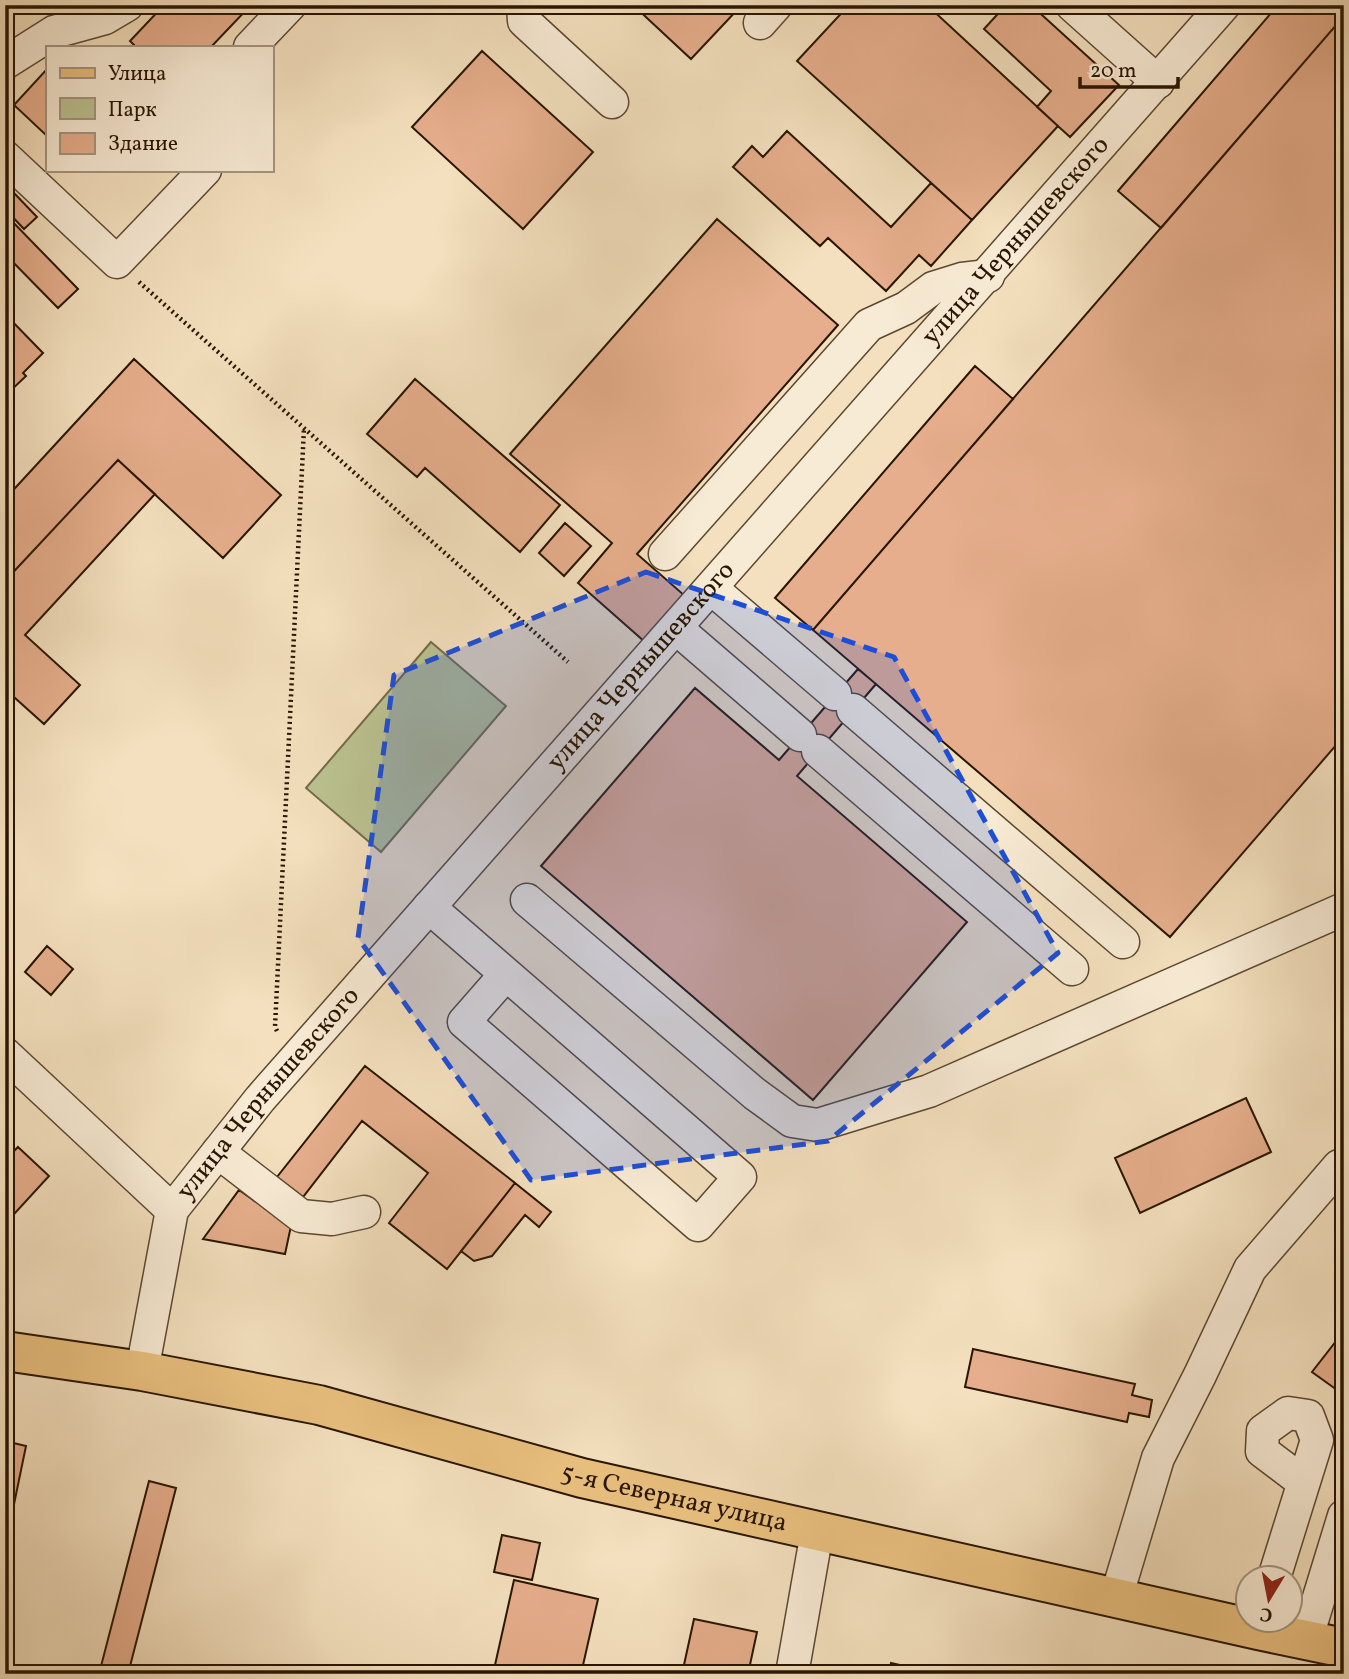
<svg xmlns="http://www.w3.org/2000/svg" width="1349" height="1679" font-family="Vollkorn,serif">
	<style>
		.green { fill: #bbc291; stroke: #726c4a; stroke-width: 2 }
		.building { fill: #e6ae8c; stroke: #281502; stroke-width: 2 }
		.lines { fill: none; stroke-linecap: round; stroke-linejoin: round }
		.minor-casing { stroke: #5b4831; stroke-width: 35 }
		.major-casing { stroke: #281502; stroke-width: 42 }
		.path { stroke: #281502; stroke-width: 4.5; stroke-dasharray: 2 3.5; stroke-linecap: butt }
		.minor { stroke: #f8ebd5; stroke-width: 32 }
		.major { stroke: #eac07f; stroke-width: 38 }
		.marked { fill: #1d4ed8; fill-opacity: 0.2; stroke: #1d4ed8; stroke-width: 5; stroke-dasharray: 14 9; stroke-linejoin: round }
		.labels { text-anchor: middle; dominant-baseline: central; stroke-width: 7; stroke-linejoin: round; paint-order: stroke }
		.street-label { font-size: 26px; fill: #281502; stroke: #f8ebd5 }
	</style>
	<rect width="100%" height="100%" fill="#f4e0be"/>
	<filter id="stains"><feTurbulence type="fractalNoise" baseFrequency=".00286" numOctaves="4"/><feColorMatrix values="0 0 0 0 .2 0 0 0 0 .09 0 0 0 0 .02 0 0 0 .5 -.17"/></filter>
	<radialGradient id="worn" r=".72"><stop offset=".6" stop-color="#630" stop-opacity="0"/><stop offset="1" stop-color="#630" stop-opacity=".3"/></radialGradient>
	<path class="green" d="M431 642 506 706 381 852 306 788Z"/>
	<path class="building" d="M164 5H251L211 47H136L130 41Z
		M633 5H736L739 8 691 59Z
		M849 5H927L1058 126 972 220 797 61Z
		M1006 5H1031L1119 85 1070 137 1037 107 1051 91 984 29Z
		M1278 5H1344V16L1161 228 1118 191Z
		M1344 16V736L1170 937 813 630Z
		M482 51 593 152 523 229 412 127Z
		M47 69V136L14 105Z
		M787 131 891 227 931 183 972 220 931 266 919 255 886 291 828 238 820 246 733 167 752 146 763 157Z
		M14 193 37 217 24 229 5 209V201Z
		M5 214 78 289 58 308 5 254Z
		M717 219 838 325 637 554 685 596 645 642 578 583 612 543 510 454Z
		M5 314 43 353 23 373 26 376 5 396Z
		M134 359 281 495 223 558 118 460 5 581V499Z
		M975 366 1013 399 813 630 775 598Z
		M415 379 560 505 520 552 425 468 417 477 367 434Z
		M118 460 155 494 25 635 80 685 44 724 5 689V581Z
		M565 523 591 546 564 576 539 553Z
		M858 669 876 684 797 776 967 922 813 1100 541 866 695 688 779 760Z
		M47 946 73 969 51 995 25 972Z
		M365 1066 515 1183 447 1269 389 1223 428 1173 362 1121 303 1197 277 1177Z
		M1246 1098 1271 1152 1140 1213 1115 1158Z
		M18 1147 49 1176 5 1224V1160Z
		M515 1183 551 1212 539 1227 525 1215 492 1256 474 1261 461 1251Z
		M239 1190 291 1226 285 1254 203 1239Z
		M1344 1331V1381L1337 1390 1312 1372Z
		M973 1349 1135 1384 1132 1395 1152 1400 1149 1417 1129 1413 1127 1422 965 1387Z
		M5 1441 26 1446 5 1548Z
		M149 1481 176 1488 128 1674H99Z
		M502 1535 540 1543 532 1580 494 1572Z
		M514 1580 598 1599 581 1674H493Z
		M694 1619 757 1632 748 1674H682Z
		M891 1663 939 1674H889Z"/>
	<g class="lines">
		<g class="minor-casing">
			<g id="minor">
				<path d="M523 5 524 21 612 102"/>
				<path d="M1072 5 1158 82"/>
				<path d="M760 23 776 5"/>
				<path d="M250 47 290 5"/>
				<path d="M5 63 54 32 105 18 127 5"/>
				<path d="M5 157 117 262 205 170"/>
				<path d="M665 554 869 325 906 308 933 288 962 279 988 276"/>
				<path d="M711 588 835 694"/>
				<path d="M676 628 800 735"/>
				<path d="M853 710 1123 942"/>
				<path d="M818 751 1072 969"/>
				<path d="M527 900 755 1094 792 1121 818 1125 929 1091 1344 909"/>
				<path d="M429 907 740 1177 698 1225 464 1022 506 974"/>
				<path d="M5 1054 172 1210"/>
				<path d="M218 1152 301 1216 332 1219 364 1212"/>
				<path id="s1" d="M142 1371 172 1210 260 1099 1224 5"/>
				<path d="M1274 1578 1317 1440 1308 1416 1288 1413 1263 1431 1262 1451 1303 1482"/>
				<path d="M1116 1598 1158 1458 1200 1375 1250 1269 1339 1166 1344 1164"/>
				<path d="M1306 1640 1344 1516"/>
				<path d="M792 1674 817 1532"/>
			</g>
		</g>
		<g class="major-casing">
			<g id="major">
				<path id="s2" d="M5 1351 142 1371 319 1405 582 1478 1258 1630 1344 1648"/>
			</g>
		</g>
		<path class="path" d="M139 282 568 662
			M277 1031 275 1027 304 428"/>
		<use href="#minor" class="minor"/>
		<use href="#major" class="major"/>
	</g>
	<path class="marked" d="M646 572 894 657 1058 953 828 1141 531 1180 358 938 394 675Z"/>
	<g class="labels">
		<g class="street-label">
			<text stroke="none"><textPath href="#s1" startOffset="1449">улица Чернышевского</textPath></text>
			<text stroke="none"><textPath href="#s1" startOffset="882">улица Чернышевского</textPath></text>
			<text stroke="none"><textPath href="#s1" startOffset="315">улица Чернышевского</textPath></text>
			<text stroke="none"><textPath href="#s2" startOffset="686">5-я Северная улица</textPath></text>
		</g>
	</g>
	<rect width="1349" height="1679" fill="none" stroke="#f4e0be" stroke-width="28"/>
	<rect x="7" y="7" width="1335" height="1665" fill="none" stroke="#281502" stroke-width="3.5"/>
	<rect x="14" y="14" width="1321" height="1651" fill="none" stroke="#281502" stroke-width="2"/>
	<rect x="46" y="46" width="228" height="126" fill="#f8ebd5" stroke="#a59581" stroke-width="2"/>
	<rect x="60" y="68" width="35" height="10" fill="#eac07f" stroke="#a59581" stroke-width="2"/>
	<text x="108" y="80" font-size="21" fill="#281502">Улица</text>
	<rect x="60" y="98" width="35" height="21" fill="#bbc291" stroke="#a59581" stroke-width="2"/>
	<text x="108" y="116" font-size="21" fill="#281502">Парк</text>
	<rect x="60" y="133" width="35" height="21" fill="#e6ae8c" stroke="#a59581" stroke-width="2"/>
	<text x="108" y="150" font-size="21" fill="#281502">Здание</text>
	<g transform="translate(1269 1599) rotate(190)"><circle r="33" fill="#f8ebd5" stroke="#a59581" stroke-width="2"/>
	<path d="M0-5L12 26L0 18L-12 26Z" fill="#8f2418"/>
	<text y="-10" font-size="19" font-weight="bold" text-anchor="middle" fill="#281502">С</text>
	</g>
	<path d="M1080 77v10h98v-10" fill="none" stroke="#281502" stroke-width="3.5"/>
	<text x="1090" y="77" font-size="21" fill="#281502" stroke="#f8ebd5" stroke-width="5" paint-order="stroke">20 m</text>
	<rect width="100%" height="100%" filter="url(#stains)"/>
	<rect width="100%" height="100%" fill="url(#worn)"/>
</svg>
